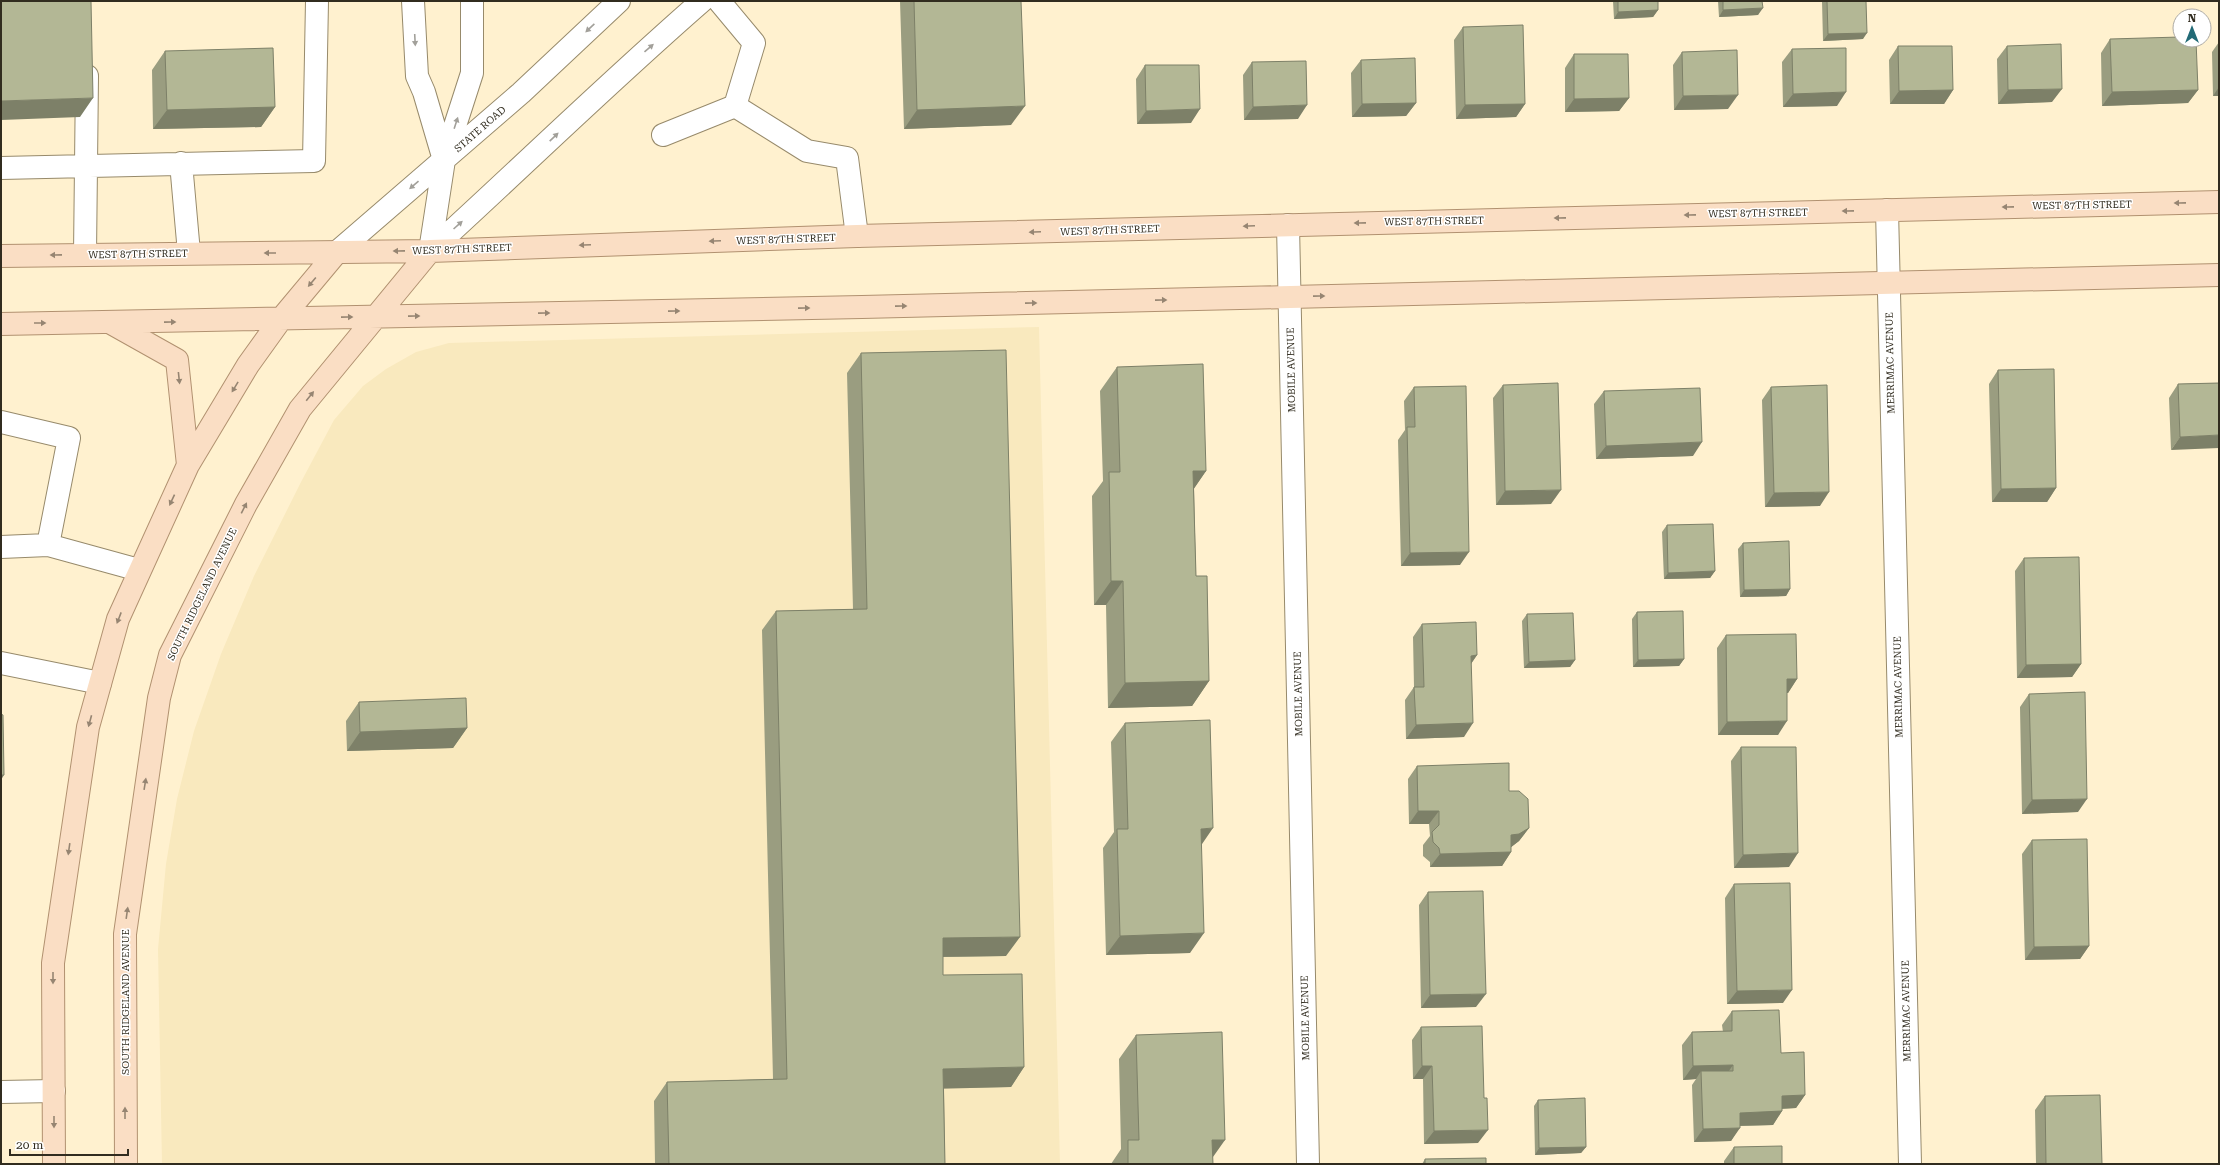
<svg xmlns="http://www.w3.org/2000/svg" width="2220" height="1165" font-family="'Roboto Serif',serif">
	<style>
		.built { fill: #f9e9be }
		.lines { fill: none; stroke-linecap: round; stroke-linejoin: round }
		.minor-casing { stroke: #978a6b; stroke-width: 24 }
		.major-casing { stroke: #b19170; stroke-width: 24 }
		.minor { stroke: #fff; stroke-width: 22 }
		.major { stroke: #fadec4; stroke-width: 22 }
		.wall { fill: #9a9d80 }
		.shaded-wall { fill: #7d8068 }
		.building { fill: #b3b795; stroke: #7d8068 }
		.oneway { fill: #a2a09a }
		.oneway2 { fill: #968572 }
		.labels { text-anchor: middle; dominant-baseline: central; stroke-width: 3; stroke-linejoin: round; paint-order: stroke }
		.street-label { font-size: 10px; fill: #312c1f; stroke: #fff }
	</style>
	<rect width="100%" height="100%" fill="#fff1cf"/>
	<path class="built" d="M1039 327 1060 1164H162L158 949 166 864 177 799 194 731 221 654 254 576 301 482 334 420 363 386 386 369 416 352 449 343Z"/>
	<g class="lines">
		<g class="minor-casing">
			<path id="minor" d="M413 1 417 76 424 92 444 160
				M735 106 807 151 847 158 857 236
				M663 135 735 106 754 43 719 1
				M181 163 189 253
				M1 168 314 161 317 1
				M1887 210 1910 1164
				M1288 225 1308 1164
				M430 251C521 168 609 82 702 1
				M430 251 444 160 472 73V1
				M337 252 521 93 619 1
				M85 254 87 76
				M1 422 69 438 48 545 139 570
				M1 547 48 545
				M1 663 100 683
				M1 1092 54 1091"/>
		</g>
		<g class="major-casing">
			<path id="major" d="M1 256 430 251 857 236 2219 202
				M111 323 177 360 188 465
				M1 324 862 307 2219 275
				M54 1164 53 963 88 727 118 619 188 465 248 365 281 319 337 252
				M126 1164 125 934 159 698 170 655 246 504 300 409 430 251"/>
		</g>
		<use href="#minor" class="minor"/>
		<use href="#major" class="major"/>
	</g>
	<path class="wall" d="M900 1H1021L1011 125 904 129Z
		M1613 1H1658V10L1653 17 1614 19Z
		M1718 1H1762L1758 15 1719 17Z
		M1822 1H1866L1863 39 1823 41Z
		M1463 27 1525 104 1516 117 1456 119 1454 40Z
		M2110 39 2198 90 2188 103 2102 106 2101 53Z
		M2219 42V96H2213L2212 52Z
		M1898 46 1953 90 1944 104H1890L1889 60Z
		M2007 46 2052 102 1998 104 1997 59Z
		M1792 49 1837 106 1783 107 1782 62Z
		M165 51 275 107 261 127 153 129 152 70Z
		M1682 52 1728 109 1674 110 1673 65Z
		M1574 54 1629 98 1619 111 1565 112V68Z
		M1361 60 1416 103 1406 116 1352 117 1351 73Z
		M1252 62 1298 119 1244 120 1243 75Z
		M1145 65 1191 123 1137 124 1136 79Z
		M861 353 1006 956 943 957V975L1024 1067 1011 1087 944 1088 945 1164H655L654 1101 667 1082 773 1079 762 630 776 611 853 609 847 373Z
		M1117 367 1206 471 1194 488 1196 576 1209 681 1192 706 1108 708 1106 605H1094L1092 496 1103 481 1100 391Z
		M1998 370 2056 488 2047 502H1992L1989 384Z
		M2219 383 2171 450 2169 398 2178 384Z
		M1503 385 1551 504 1496 505 1493 398Z
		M1414 387 1460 565 1401 566 1398 440 1405 430 1404 401Z
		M1771 387 1820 506 1765 507 1762 400Z
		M1604 391 1693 456 1596 459 1594 404Z
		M1667 525 1715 571 1710 578 1664 579 1662 532Z
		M1743 543 1790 589 1786 596 1740 597 1738 549Z
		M2024 558 2081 664 2072 677 2017 678 2015 571Z
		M1637 612 1684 659 1679 666 1633 667 1632 619Z
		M1527 614 1575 660 1570 667 1524 668 1522 621Z
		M1422 624 1477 655 1471 664 1464 737 1406 739 1405 700 1414 687 1413 637Z
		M1726 635 1797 679 1788 693H1787L1778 735H1718L1717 648Z
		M2029 694 2078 812 2022 814 2020 707Z
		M359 702 467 728 453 748 347 751 346 721Z
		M1125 723 1201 845 1190 953 1106 955 1103 848 1114 832 1111 742Z
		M1741 747 1789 867 1734 868 1731 761Z
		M1417 766 1509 791 1529 828 1519 841 1511 847V852L1502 866 1430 867V862L1423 856V845L1430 836 1429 824H1409L1408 779Z
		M2032 840 2089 946 2080 959 2025 960 2022 854Z
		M1734 884 1783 1003 1727 1004 1725 898Z
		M1428 892 1476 1007 1421 1008 1419 905Z
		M1732 1011 1781 1053 1805 1095 1796 1108 1782 1109V1111L1773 1125 1740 1126 1731 1141 1694 1142 1692 1085 1696 1079 1683 1080 1682 1045 1692 1032H1723L1722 1025Z
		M1421 1027 1478 1143 1424 1144 1423 1079H1413L1412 1040Z
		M1136 1035 1212 1157 1213 1164H1111L1121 1149 1119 1059Z
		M2045 1096 2102 1164H2036L2035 1110Z
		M1538 1100 1586 1147 1581 1153 1535 1155 1534 1106Z
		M1734 1147 1782 1164H1724V1161Z
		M1425 1159 1486 1164H1422Z"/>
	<path class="shaded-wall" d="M1504 1H1538L1503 2Z
		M1763 8 1758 15 1719 17 1723 10Z
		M1658 10 1653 17 1614 19 1618 12Z
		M1867 33 1863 39 1823 41 1828 34Z
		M2219 87V96H2213Z
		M2062 89 2052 102 1998 104 2008 90Z
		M1953 90 1944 104H1890L1899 91Z
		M2198 90 2188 103 2102 106 2112 92Z
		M1846 92 1837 106 1783 107 1793 94Z
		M1738 95 1728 109 1674 110 1683 96Z
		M93 98 80 117 1 120V101Z
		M1629 98 1619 111 1565 112 1574 99Z
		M1416 103 1406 116 1352 117 1362 104Z
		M1525 104 1516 117 1456 119 1465 105Z
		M1307 105 1298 119 1244 120 1253 107Z
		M1025 106 1011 125 904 129 917 110Z
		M275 107 261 127 153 129 167 110Z
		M1200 109 1191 123 1137 124 1146 111Z
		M2219 435V448L2171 450 2180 437Z
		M1702 442 1693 456 1596 459 1606 446Z
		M1193 471H1206L1189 496Z
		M2056 488 2047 502H1992L2001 489Z
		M1561 490 1551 504 1496 505 1505 491Z
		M1829 492 1820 506 1765 507 1774 493Z
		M1469 552 1460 565 1401 566 1410 553Z
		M1715 571 1710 578 1664 579 1668 573Z
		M1111 581H1123L1106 605H1094Z
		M1790 589 1786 596 1740 597 1744 590Z
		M1477 655 1468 668 1471 656Z
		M1684 659 1679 666 1633 667 1638 660Z
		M1575 660 1570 667 1524 668 1529 662Z
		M2081 664 2072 677 2017 678 2026 665Z
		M1787 679H1797L1788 693H1777Z
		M1209 681 1192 706 1108 708 1125 683Z
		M1787 721 1778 735H1718L1727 722Z
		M1473 723 1464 737 1406 739 1416 725Z
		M467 728 453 748 347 751 360 732Z
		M1 775H4L1 780Z
		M2087 799 2078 812 2022 814 2032 800Z
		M1418 811H1439L1429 824H1409Z
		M1213 828 1200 847 1201 829Z
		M1529 828 1519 841 1510 848 1511 835Z
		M1511 852 1502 866 1430 867 1440 854Z
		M1798 853 1789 867 1734 868 1743 855Z
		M1204 933 1190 953 1106 955 1120 936Z
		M1020 937 1006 956 929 957 943 938Z
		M2089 946 2080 959 2025 960 2034 947Z
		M1792 990 1783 1003 1727 1004 1737 991Z
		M1486 994 1476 1007 1421 1008 1430 995Z
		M1733 1065 1724 1078 1701 1071 1696 1079 1683 1080 1693 1066Z
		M1422 1066H1432L1423 1079H1413Z
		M1024 1067 1011 1087 930 1089 943 1069Z
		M1805 1095 1796 1108 1773 1109 1782 1096Z
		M1782 1111 1773 1125 1730 1126 1740 1113Z
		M1740 1128 1731 1141 1694 1142 1703 1129Z
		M1488 1130 1478 1143 1424 1144 1434 1131Z
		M1212 1140H1225L1208 1164Z
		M1586 1147 1581 1153 1535 1155 1539 1148Z"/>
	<path class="building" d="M1 1H91L93 98 1 101Z
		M914 1H1021L1025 106 917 110Z
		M1618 1H1658V10L1618 12Z
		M1723 1H1762L1763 8 1723 10Z
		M1827 1H1866L1867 33 1828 34Z
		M1523 25 1525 104 1465 105 1463 27Z
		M2180 37V40H2196L2198 90 2112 92 2110 39Z
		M2061 44 2062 89 2008 90 2007 46Z
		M1898 46H1952L1953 90 1899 91Z
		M273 48 275 107 167 110 165 51Z
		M1846 48V92L1793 94 1792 49Z
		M1737 50 1738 95 1683 96 1682 52Z
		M1574 54H1628L1629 98 1574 99Z
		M1415 58 1416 103 1362 104 1361 60Z
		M1306 61 1307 105 1253 107 1252 62Z
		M1145 65H1199L1200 109 1146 111Z
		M1006 350 1020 937 943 938V975L1022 974 1024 1067 943 1069 945 1164H669L667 1082 787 1079 776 611 867 609 861 353Z
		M1203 364 1206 471H1193L1196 576H1207L1209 681 1125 683 1123 581H1111L1109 472H1120L1117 367Z
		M2054 369 2056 488 2001 489 1998 370Z
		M1558 383 1561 490 1505 491 1503 385Z
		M2219 383V435L2180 437 2178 384Z
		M1827 385 1829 492 1774 493 1771 387Z
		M1466 386 1469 552 1410 553 1407 427H1415L1414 387Z
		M1700 388 1702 442 1606 446 1604 391Z
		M1713 524 1715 571 1668 573 1667 525Z
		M1789 541 1790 589 1744 590 1743 543Z
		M2079 557 2081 664 2026 665 2024 558Z
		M1683 611 1684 659 1638 660 1637 612Z
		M1573 613 1575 660 1529 662 1527 614Z
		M1476 622 1477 655 1471 656 1473 723 1416 725 1414 687H1424L1422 624Z
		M1796 634 1797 679H1787V721L1727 722 1726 635Z
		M2085 692 2087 799 2032 800 2029 694Z
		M466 698 467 728 360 732 359 702Z
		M1 714 3 715 4 775H1Z
		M1210 720 1213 828 1201 829 1204 933 1120 936 1117 829H1128L1125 723Z
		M1741 747H1796L1798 853 1743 855Z
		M1509 763V791H1519L1528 799 1529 828 1519 834 1511 835V852L1440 854 1439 848 1433 842 1432 832 1439 825V811H1418L1417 766Z
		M2087 839 2089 946 2034 947 2032 840Z
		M1790 883 1792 990 1737 991 1734 884Z
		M1483 891 1486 994 1430 995 1428 892Z
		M1779 1010 1781 1053 1804 1052 1805 1095 1782 1096V1111L1740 1113V1128L1703 1129 1701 1071H1733V1065L1693 1066 1692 1032 1732 1031V1011Z
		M1482 1026 1484 1098H1487L1488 1130 1434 1131 1432 1066H1422L1421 1027Z
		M1222 1032 1225 1140H1212L1213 1164H1128V1140H1139L1136 1035Z
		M2100 1095 2102 1164H2046L2045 1096Z
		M1585 1098 1586 1147 1539 1148 1538 1100Z
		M1782 1146V1164H1734V1147Z
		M1486 1158V1164H1425V1159Z"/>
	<defs><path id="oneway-solid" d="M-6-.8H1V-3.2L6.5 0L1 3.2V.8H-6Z"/></defs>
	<g class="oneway">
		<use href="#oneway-solid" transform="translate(590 28) rotate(137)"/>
		<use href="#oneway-solid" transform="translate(415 40) rotate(87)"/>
		<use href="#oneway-solid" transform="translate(649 48) rotate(-41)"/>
		<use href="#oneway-solid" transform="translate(456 123) rotate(-72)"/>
		<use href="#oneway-solid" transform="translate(554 137) rotate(-44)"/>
		<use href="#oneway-solid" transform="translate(414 185) rotate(139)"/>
		<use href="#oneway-solid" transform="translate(458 225) rotate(-42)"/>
	</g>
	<g class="oneway2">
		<use href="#oneway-solid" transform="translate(2180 203) rotate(179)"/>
		<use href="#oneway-solid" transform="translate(2008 207) rotate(179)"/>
		<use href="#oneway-solid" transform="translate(1848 211) rotate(179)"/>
		<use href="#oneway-solid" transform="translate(1690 215) rotate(179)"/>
		<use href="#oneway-solid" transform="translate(1560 218) rotate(179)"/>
		<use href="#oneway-solid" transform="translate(1360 223) rotate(179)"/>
		<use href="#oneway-solid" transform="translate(1249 226) rotate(178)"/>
		<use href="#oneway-solid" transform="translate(1035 232) rotate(178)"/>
		<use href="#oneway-solid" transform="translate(715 241) rotate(178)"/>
		<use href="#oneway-solid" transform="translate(585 245) rotate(178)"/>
		<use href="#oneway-solid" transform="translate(399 251) rotate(179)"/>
		<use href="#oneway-solid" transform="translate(270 253) rotate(180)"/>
		<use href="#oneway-solid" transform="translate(56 255) rotate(179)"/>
		<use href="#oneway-solid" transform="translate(312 282) rotate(130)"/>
		<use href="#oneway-solid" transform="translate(1319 296) rotate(-1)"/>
		<use href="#oneway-solid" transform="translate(1161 300) rotate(-1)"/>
		<use href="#oneway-solid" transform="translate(1031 303) rotate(-1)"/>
		<use href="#oneway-solid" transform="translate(901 306) rotate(-1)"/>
		<use href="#oneway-solid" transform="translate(804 308) rotate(-1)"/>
		<use href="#oneway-solid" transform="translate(674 311) rotate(-1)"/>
		<use href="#oneway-solid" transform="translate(544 313) rotate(-1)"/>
		<use href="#oneway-solid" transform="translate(414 316) rotate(-1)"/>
		<use href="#oneway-solid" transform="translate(347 317) rotate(-1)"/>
		<use href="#oneway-solid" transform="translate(170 322) rotate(-1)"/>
		<use href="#oneway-solid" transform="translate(40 323)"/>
		<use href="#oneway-solid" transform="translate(179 378) rotate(84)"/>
		<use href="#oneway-solid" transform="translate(235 387) rotate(121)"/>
		<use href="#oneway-solid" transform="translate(310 396) rotate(-51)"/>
		<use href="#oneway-solid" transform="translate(172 500) rotate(115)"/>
		<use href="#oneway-solid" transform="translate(244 508) rotate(-63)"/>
		<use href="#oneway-solid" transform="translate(119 618) rotate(111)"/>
		<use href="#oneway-solid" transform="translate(90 721) rotate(105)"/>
		<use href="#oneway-solid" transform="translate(145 784) rotate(-81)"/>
		<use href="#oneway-solid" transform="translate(69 849) rotate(98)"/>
		<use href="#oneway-solid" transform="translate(127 913) rotate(-82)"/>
		<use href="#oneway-solid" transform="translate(53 978) rotate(90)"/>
		<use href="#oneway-solid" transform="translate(125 1113) rotate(-90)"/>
		<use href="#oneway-solid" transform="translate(54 1122) rotate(90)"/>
	</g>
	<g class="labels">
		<g class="street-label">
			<text transform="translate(480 129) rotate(-41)">STATE ROAD</text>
			<text transform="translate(2082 205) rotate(-1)">WEST 87TH STREET</text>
			<text transform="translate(1758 213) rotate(-1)">WEST 87TH STREET</text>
			<text transform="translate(1434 221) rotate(-1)">WEST 87TH STREET</text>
			<text transform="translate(1110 230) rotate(-2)">WEST 87TH STREET</text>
			<text transform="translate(786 239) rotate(-2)">WEST 87TH STREET</text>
			<text transform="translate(462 249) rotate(-2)">WEST 87TH STREET</text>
			<text transform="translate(138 254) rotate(-1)">WEST 87TH STREET</text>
			<text transform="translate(1890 363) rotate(-91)">MERRIMAC AVENUE</text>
			<text transform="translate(1291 370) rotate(-91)">MOBILE AVENUE</text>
			<text transform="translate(202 594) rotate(-64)">SOUTH RIDGELAND AVENUE</text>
			<text transform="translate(1898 687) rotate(-91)">MERRIMAC AVENUE</text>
			<text transform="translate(1298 694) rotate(-91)">MOBILE AVENUE</text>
			<text transform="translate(125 1002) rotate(-90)">SOUTH RIDGELAND AVENUE</text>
			<text transform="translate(1906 1011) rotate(-91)">MERRIMAC AVENUE</text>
			<text transform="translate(1305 1018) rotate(-91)">MOBILE AVENUE</text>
		</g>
	</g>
	<rect width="2220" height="1165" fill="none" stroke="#312c1f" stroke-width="4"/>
	<g transform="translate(2192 28)"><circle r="19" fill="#ffffff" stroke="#adaba5"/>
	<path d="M0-3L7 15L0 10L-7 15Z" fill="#226a76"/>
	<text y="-6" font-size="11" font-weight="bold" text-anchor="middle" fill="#312c1f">N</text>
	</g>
	<path d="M10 1149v6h118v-6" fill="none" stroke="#312c1f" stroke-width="2"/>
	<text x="16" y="1149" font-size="12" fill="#312c1f" stroke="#ffffff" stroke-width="3" paint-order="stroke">20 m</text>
</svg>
